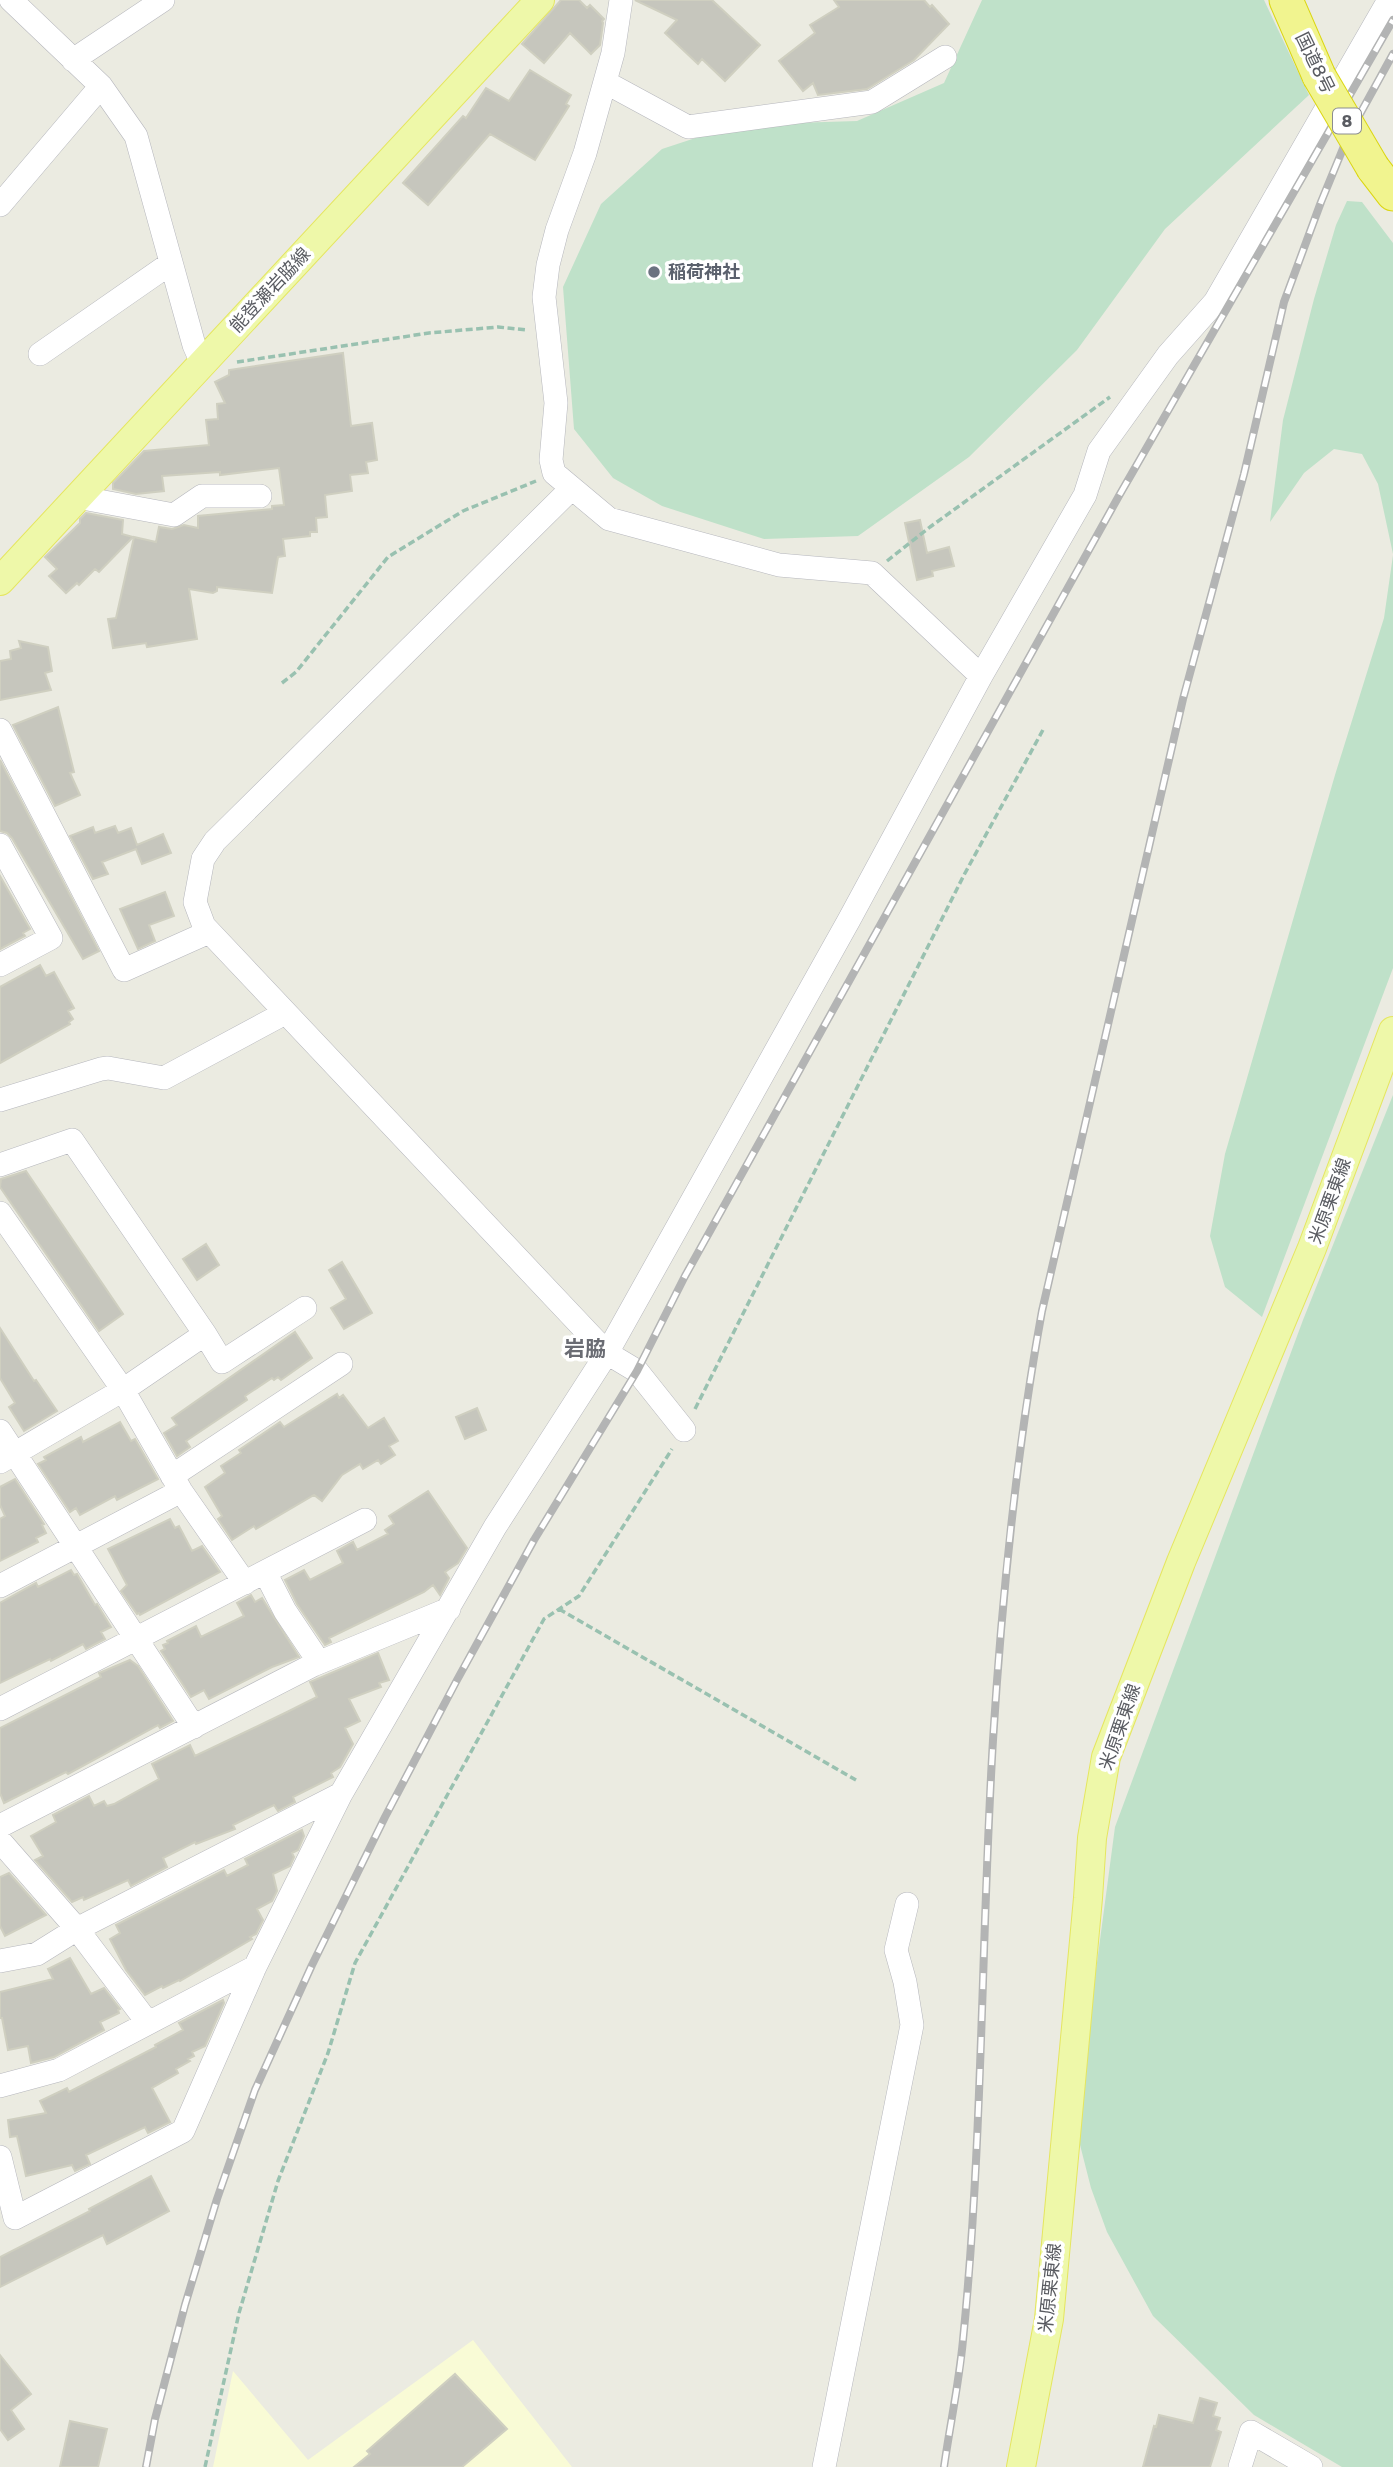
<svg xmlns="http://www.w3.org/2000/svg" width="1393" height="2467" font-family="Rubik,'Noto Sans JP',sans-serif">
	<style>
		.commercial { fill: #f9fbd6 }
		.green { fill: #bfe1c9 }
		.building { fill: #c6c6bd; stroke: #cfcfc0; stroke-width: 2 }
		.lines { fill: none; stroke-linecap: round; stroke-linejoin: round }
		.minor-casing { stroke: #b6b7bd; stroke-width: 24 }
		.major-casing { stroke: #e5e65f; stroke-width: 30 }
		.highway-casing { stroke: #dbd611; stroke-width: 35 }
		.path { stroke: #99c1b0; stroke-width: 3.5; stroke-dasharray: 7 3.5; stroke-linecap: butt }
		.minor { stroke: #fff; stroke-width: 23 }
		.major { stroke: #eef8a9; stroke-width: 28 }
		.highway { stroke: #f1f48f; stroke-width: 33 }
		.rail-casing { stroke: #b3b4b4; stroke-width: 8 }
		.rail { stroke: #fff; stroke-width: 5; stroke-dasharray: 16; stroke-linecap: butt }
		.highway-bridge-casing { stroke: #dbd611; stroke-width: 35; stroke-linecap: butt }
		.highway-bridge { stroke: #f1f48f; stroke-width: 33 }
		.worship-dot { fill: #6b7280; stroke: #fff; stroke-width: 2.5 }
		.labels { text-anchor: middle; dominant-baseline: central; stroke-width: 7; stroke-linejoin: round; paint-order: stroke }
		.shield { fill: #fff; stroke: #8b8c90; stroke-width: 2 }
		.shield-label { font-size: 16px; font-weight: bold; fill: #595b61 }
		.street-label { font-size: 18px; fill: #595b61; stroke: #fff }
		.worship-label { font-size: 18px; font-weight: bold; fill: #5b616d; stroke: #fff; text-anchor: start }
		.quarter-label { font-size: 21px; font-weight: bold; fill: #6a6c73; stroke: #fff }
	</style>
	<rect width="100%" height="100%" fill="#ebebe1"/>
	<path class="commercial" d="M473 2340 572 2467H213L233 2371 308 2460Z"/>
	<path class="green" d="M982 0H1264L1309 95 1165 229 1077 350 969 457 858 536 764 539 662 506 613 478 574 429 563 287 601 204 662 149 735 125 857 121 944 83Z
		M1347 201 1362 202 1393 243V554L1378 484 1362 454 1334 449 1304 473 1270 522 1283 420 1314 299 1336 225Z
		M1393 555V968L1262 1317 1225 1287 1210 1236 1225 1154 1335 775 1384 618Z
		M1393 1095V2467H1342L1254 2415 1153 2316 1107 2232 1091 2188 1078 2137 1087 2038 1115 1827 1303 1320Z"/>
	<path class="building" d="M561 0H579L587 8 590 5 604 19 602 21 603 23 600 45 591 54 570 33 544 63 522 44Z
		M635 0H712L760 45 725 81 702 59 698 64 665 33 677 20Z
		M834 0H924L930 7 932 5 949 24 914 60 867 89 818 95 813 83 803 91 779 61 815 33 810 25 839 7Z
		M530 70 571 95 566 104 569 106 535 160 490 134 428 205 403 183 463 116 466 118 486 88 509 101Z
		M343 353 351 426 372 423 377 460 366 462 368 473 350 475 352 491 325 495 327 517 316 518 317 532H310V536L283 539 285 556 278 557 272 593 217 587V591L213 593 189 589 197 639 147 647 146 643 113 648 108 619 116 618 134 537 156 542 159 527 172 529 184 525 198 528V516L272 509V506L284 505 279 468 220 475V472L162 476 164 491 136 494 113 489V483L144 451 209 445 206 420 218 419 217 404 225 403 215 382 229 375V370Z
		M86 513 123 520 122 534 133 537 99 572 95 569 79 585 77 583 66 593 49 576 57 569 45 557 80 523V519Z
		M920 520 927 553 949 547 954 566 932 571 933 576 917 580 905 523Z
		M19 641 48 647 52 671 45 673 51 690 0 700V661L11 659 10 651 21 648Z
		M58 707 74 772 70 773 80 795 55 806 13 725Z
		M0 760 99 951 83 959 12 838 7 833 0 831Z
		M115 826 118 833 131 828 137 845 163 834 171 853 142 864 136 849 102 862 108 874 93 879 70 836 93 827 95 833Z
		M0 876 30 929 23 933 25 936 0 949Z
		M165 892 174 916 149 925 155 941 138 949 120 909Z
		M40 965 46 976 54 972 74 1008 68 1011 73 1019 69 1022 70 1024 0 1063V987Z
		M26 1171 123 1314 99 1331 0 1187 1 1179Z
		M206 1244 219 1265 197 1280 183 1259Z
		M342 1262 372 1313 344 1329 331 1308 346 1299 329 1270Z
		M0 1328 34 1381 36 1380 57 1411 24 1431 9 1407 15 1403 0 1378Z
		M295 1332 312 1358 281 1380 278 1377 274 1380 272 1378 245 1396 247 1400 186 1441 190 1447 177 1456 164 1433 177 1425 172 1418Z
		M337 1394 339 1398 343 1395 368 1428 384 1418 398 1441 389 1446 395 1455 381 1464 378 1460 363 1469 360 1464 342 1475 322 1501 314 1495 256 1529 254 1526 232 1540 218 1519 222 1516 205 1487 225 1473 221 1466 241 1453 239 1450 280 1422 284 1427Z
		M477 1408 486 1430 465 1439 456 1417Z
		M120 1422 131 1441 135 1439 158 1479 117 1500 115 1496 80 1515 76 1508 70 1512 38 1464 46 1460 44 1457 81 1437 83 1442Z
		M15 1479 44 1524 42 1525 46 1533 36 1538 38 1542 0 1561V1519L5 1516 0 1505V1487Z
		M428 1491 467 1548 458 1563 445 1572 449 1578 440 1595 433 1585 424 1592 329 1638 331 1642 325 1645 297 1604 285 1580 304 1570 310 1580 343 1563 337 1551 353 1542 357 1550 388 1534 385 1530 394 1524 389 1516Z
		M170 1519 175 1528 179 1526 192 1551 202 1546 220 1572 140 1615 139 1613 137 1614 121 1591 127 1585 108 1549Z
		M71 1570 74 1575 77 1574 95 1605 97 1604 111 1627 101 1632 105 1639 86 1649 83 1644 51 1661 50 1659 0 1683V1603L36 1583 38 1587Z
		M251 1595 255 1602 262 1598 299 1657 272 1667 209 1699 204 1690 191 1697 161 1651 165 1649 163 1645 168 1643 167 1641 196 1626 201 1637 244 1616 237 1603Z
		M378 1653 389 1680 379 1683 381 1687 349 1699 360 1721 345 1728 353 1744 340 1767 331 1773 333 1777 293 1797 295 1802 278 1811 274 1805 233 1825 235 1829 196 1844 195 1842 163 1858 167 1867 131 1886 128 1880 84 1900 83 1897 72 1902 35 1860 43 1856 31 1836 56 1822 53 1815 89 1796 94 1806 104 1801 107 1806 114 1804 159 1779 152 1764 190 1745 195 1756 287 1712 317 1697 310 1682Z
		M130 1660 138 1666 173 1721 160 1728 158 1725 68 1774 66 1772 4 1803 0 1793V1728L101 1677 99 1673Z
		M302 1830 304 1836 298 1850 292 1853 294 1857 290 1866 273 1874 277 1891 272 1901 257 1909 263 1920 256 1934 250 1937 252 1939 180 1981 179 1980 163 1988 162 1986 145 1995 126 1970 110 1939 120 1933 116 1925 224 1870 227 1876 248 1865 245 1859Z
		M9 1873 46 1915 5 1936 0 1926V1877Z
		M70 1958 91 1994 104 1988 120 2009 118 2010 119 2013 100 2022 104 2030 54 2057 31 2063 28 2046 8 2050 2 2018H0V1992L53 1979 48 1969Z
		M223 2000 224 2003 205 2046 192 2052 194 2056 188 2059 190 2061 176 2069 178 2073 152 2088 170 2122 148 2133 145 2127 86 2155 90 2164 75 2171 72 2165 26 2176 17 2136 10 2137 8 2120 46 2113 40 2101 67 2088 69 2092 156 2047 155 2045 183 2030 179 2023Z
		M151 2176 169 2211 107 2244 103 2235 99 2237 0 2287V2257L90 2211 89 2209Z
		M0 2355 31 2394 11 2410 24 2429 8 2440 0 2429Z
		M455 2374 507 2429 462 2467H354L370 2454 367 2451Z
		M1200 2398 1217 2403 1213 2416 1220 2418 1216 2430 1221 2432 1210 2467H1143L1154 2426 1156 2427 1159 2415 1193 2423Z
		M70 2421 107 2429 98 2467H60Z"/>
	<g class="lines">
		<g class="minor-casing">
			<path id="minor" d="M11 0 101 86 136 136 194 345 202 363
				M621 0 613 53 585 153 557 230 548 265 544 297 556 403 551 460 554 473 609 519 779 565 872 573 981 676
				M73 60 163 0
				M605 82 688 127 872 102 945 57
				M0 205 101 86
				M40 354 171 263
				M572 488 215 841 203 859 195 902 204 926 607 1353 637 1371 684 1430
				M77 497 174 515 202 496H260
				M0 730 124 970 209 932
				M0 845 51 938 0 965
				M0 1100 101 1069 108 1068 164 1078 285 1013
				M0 1165 72 1140 205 1334 123 1390 0 1462
				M0 1213 123 1390 181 1491 245 1583
				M205 1334 222 1362 305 1308
				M0 1431 194 1727
				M172 1476 341 1364
				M265 1572 285 1611 319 1662
				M0 1586 181 1491
				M0 1709 365 1520
				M0 1826 313 1665 449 1609
				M0 1841 77 1929 148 2023
				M0 1961 37 1954 77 1929 341 1794
				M0 2086 59 2070 255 1967
				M0 2157 15 2218 183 2131 255 1967 341 1794 495 1527 607 1353 849 920 981 676 1085 495 1099 451 1168 355 1215 302 1389 0
				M824 2467 912 2025 905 1982 896 1950 907 1904
				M1240 2467 1251 2432 1311 2467"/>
		</g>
		<g class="major-casing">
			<path id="major" d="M0 581 540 0
				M1021 2467 1049 2319 1088 1898 1092 1838 1106 1757 1181 1562 1312 1248 1393 1031"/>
		</g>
		<g class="highway-casing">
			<path id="highway" d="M1286 0 1319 76
				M1373 168 1393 194"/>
		</g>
		<path class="path" d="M237 362 429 333 498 327 527 330
			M887 561 930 527 1110 397
			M282 683 296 672 388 557 463 511 536 481
			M695 1409 964 875 1044 728
			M559 1609 856 1780
			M205 2467 239 2313 278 2181 328 2053 355 1963 544 1619 579 1596 672 1449"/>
		<use href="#minor" class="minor"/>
		<use href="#major" class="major"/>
		<use href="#highway" class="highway"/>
		<g class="rail-casing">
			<path id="rail" d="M146 2467 155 2419 185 2305 217 2199 255 2090 312 1965 385 1817 457 1680 534 1540 637 1371 685 1276 1120 494 1393 20
				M944 2467C950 2425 959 2383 963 2340 983 2141 981 1940 993 1740 1002 1596 1016 1453 1042 1311L1183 699 1244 474 1284 302 1321 202 1349 134 1393 54"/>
		</g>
		<use href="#rail" class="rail"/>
		<g class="highway-bridge-casing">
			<path id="highway-bridge" d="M1319 76 1373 168"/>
		</g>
		<use href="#highway-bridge" class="highway-bridge"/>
	</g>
	<circle class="worship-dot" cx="654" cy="272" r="7"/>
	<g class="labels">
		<rect class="shield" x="1333" y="108.5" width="28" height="25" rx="5"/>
		<g class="shield-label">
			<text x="1347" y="121">8</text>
		</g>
		<g class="street-label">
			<text transform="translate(1315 63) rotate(64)">国道8号</text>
			<text transform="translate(270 290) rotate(-47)">能登瀬岩脇線</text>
			<text transform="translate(1330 1201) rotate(-70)">米原栗東線</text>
			<text transform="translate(1120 1727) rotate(-71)">米原栗東線</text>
			<text transform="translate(1050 2288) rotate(-84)">米原栗東線</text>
		</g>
		<g class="worship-label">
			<text x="668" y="272">稲荷神社</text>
		</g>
		<g class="quarter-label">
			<text x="585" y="1348">岩脇</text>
		</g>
	</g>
</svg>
